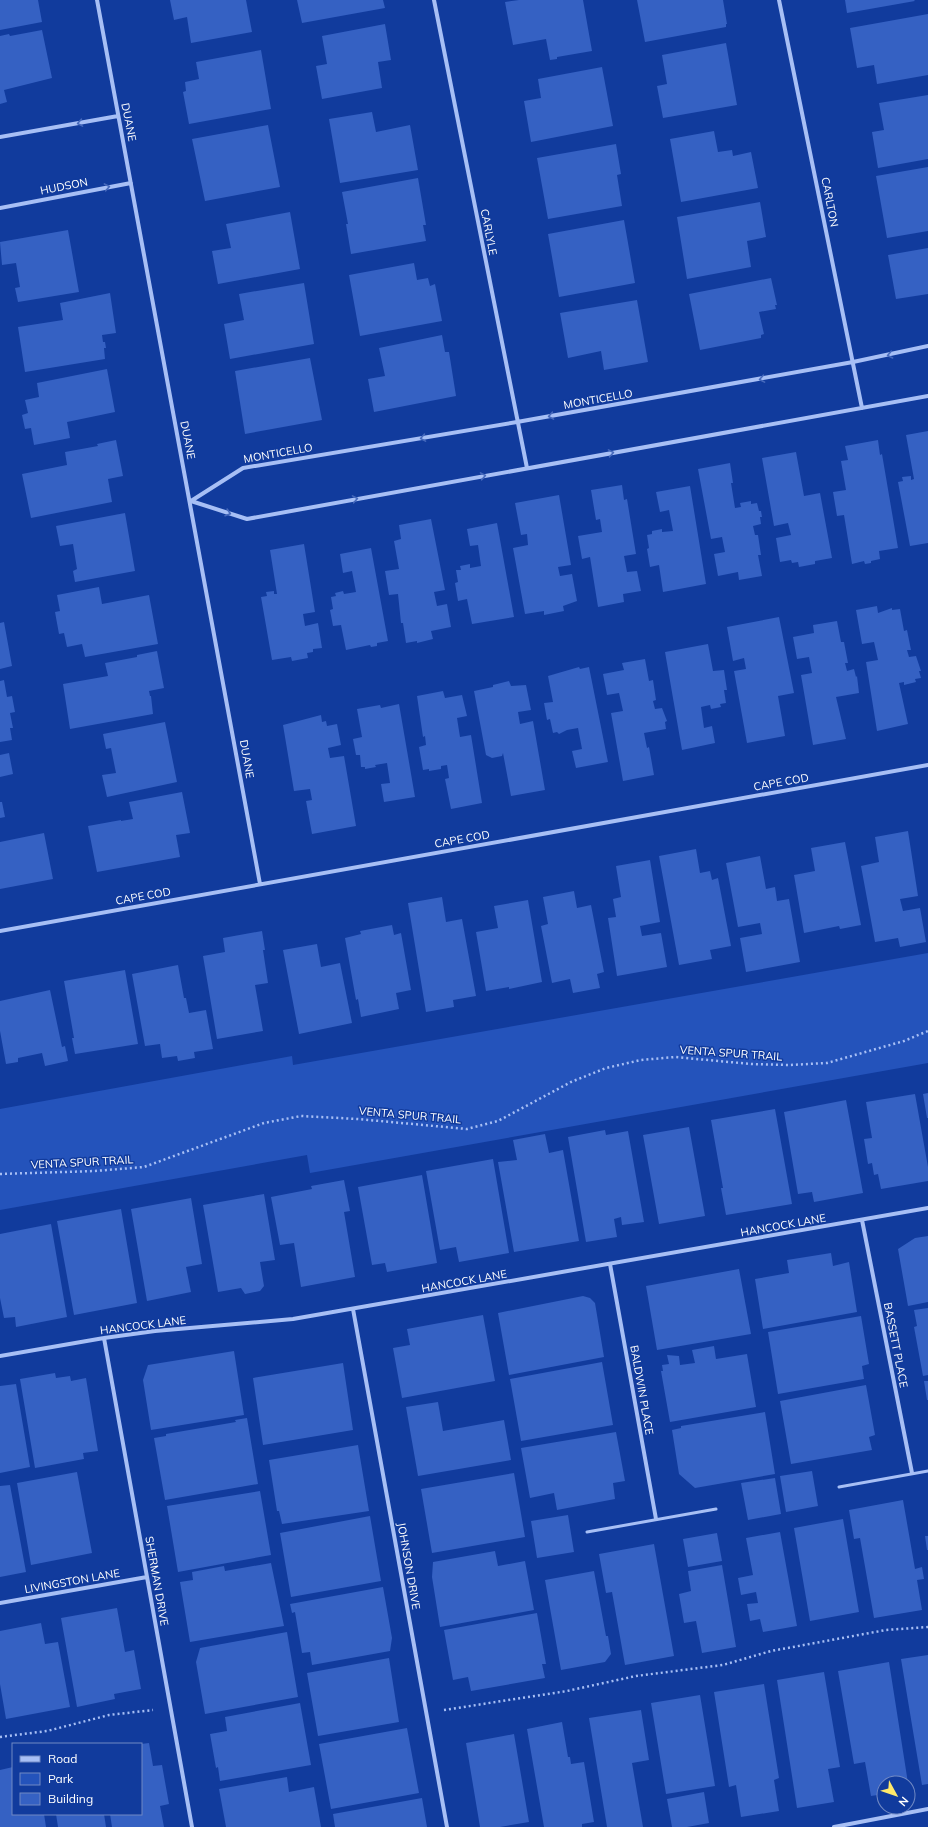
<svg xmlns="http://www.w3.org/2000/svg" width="928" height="1827" font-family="Mulish,sans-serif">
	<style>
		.green { fill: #2453bb }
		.building { fill: #3561c3 }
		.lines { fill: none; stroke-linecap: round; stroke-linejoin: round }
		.path { stroke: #a7bff5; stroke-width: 2.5; stroke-dasharray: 2 3; stroke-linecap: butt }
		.service { stroke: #a7bff5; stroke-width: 3 }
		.minor { stroke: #a7bff5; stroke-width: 4 }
		.oneway { stroke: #4669bc }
		.labels { text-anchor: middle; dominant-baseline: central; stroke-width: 3; stroke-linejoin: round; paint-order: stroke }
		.street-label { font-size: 11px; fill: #fff; stroke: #113b9d }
	</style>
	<rect width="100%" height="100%" fill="#113b9d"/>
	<path class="green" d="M928 953V1063L310 1173 307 1155 0 1210V1109L292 1056 293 1065Z"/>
	<path class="building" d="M0 0H38L42 22 0 30Z
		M170 0H246L252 32 191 43 187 17 174 20Z
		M297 0H383L385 8 302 23Z
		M519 0H583L592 51 557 57V59L550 60 546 39 513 45 505 2Z
		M637 0H723L727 24H726V27L645 42Z
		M845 0H914L915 1 847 13Z
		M928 14V75L877 84 874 65 857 68 850 28Z
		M385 24 391 60 378 62 382 88 322 99 316 66 327 64 322 36Z
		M42 30 52 78 4 90 7 102 0 104V36L9 34 10 36Z
		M726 43 737 105 663 118 657 86 667 84 662 55Z
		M261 50 271 109 189 124 183 92 186 91 185 82 199 79 196 62Z
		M602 67 613 126 531 142 524 101 541 98 538 79Z
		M928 95V159L878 168 872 132 884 130 879 103Z
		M372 112 376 132 410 125 418 170 340 183 329 119Z
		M268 125 280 187 205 201 192 139Z
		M714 131 718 152 732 150 733 156 751 152 758 188 681 202 670 139Z
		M616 144 621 174 617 175 622 206 548 219 537 158Z
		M928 167V231L887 238 876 176Z
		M418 178 426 225H423L426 241 351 254 346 224H348L342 192Z
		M760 202 766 237 747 241 751 267 687 279 677 217Z
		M290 212 300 269 218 284 212 251 231 248 226 224Z
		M624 220 635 283 559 297 548 234Z
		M68 230 79 292 18 302 15 288 20 287 16 263 2 265 0 242Z
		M928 248V294L896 299 888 255Z
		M414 263 417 280 428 278 430 286 435 284 442 321 360 336 349 275Z
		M771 278 777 305H775L776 309 759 312 764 334 761 335V338L700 350 689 294Z
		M304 283 314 344 230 359 224 324 244 320 239 294Z
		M110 293 116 333 102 335 103 342H105L106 348H104L105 359 25 372 18 327 63 320 60 303Z
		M637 300 648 362 604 370 601 351 568 358 560 313Z
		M442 335 445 352H449L456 396 374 412 368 379 385 376 379 348Z
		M310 358 322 420 245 434 235 371Z
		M107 369 115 412 67 422 70 438 34 445 31 428 25 429 22 415 28 413 25 400 39 397 37 383Z
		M928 431V543L910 546 898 482 903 481 902 477 911 476V480L914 479 906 435Z
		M116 440 123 476 108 479 112 502 31 518 22 474 67 465 65 452 98 446 97 444Z
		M878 440 880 455 882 454 898 548 879 551 880 559 871 561V563L865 564 864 561 852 564 844 515 837 516 833 492 846 490 841 461 848 460 845 446Z
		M796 452 804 496 820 493 832 558 815 561V564L799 567 798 562 792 563 791 560 780 562 776 538 791 535 788 523 774 526 762 458Z
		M730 463 733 483H731L735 508 741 507 740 503 751 501V504L757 503 759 511H761L762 517H760L761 524 753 526 755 535H758L761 555H758L762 576 739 580 738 572 718 576 714 554 725 552 722 537 711 539 698 469Z
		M622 485 624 500 627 499 636 554 624 556 627 572 637 571 641 591 623 594 624 602 598 607 590 557 582 559 578 536 602 532 600 519 596 520 591 490Z
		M690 486 706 584 663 592 659 565 650 567 647 549 649 548 647 535 652 534V531L662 529V532L673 531 669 510 660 512 656 492Z
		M559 495 571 565 558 567 560 576 572 574 577 601 563 606 564 611 544 615V611L525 614 513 548 528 545 527 534 521 535 515 503Z
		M125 513 135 571 75 582 73 571 77 569 73 544 60 546 56 526Z
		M431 519 445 590 434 592 437 606 447 604 451 627 431 631 433 639 417 643V641L406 643 403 623H401L398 594 389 595 385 571 399 569 394 541 401 539 399 525Z
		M497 523 514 617 472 624 467 599 458 601 455 583 458 582 456 570H461L460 566 470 564V568L481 566 478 545 470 546 467 529Z
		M304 544 315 612 303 614 305 626 318 623 322 648 313 649V652L307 653 308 658 292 661 291 657 272 660 261 597 267 596 266 592 274 591V594H277L270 550Z
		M371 548 388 641 377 643V646L371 647 370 645 346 650 341 625 333 626 330 610 333 609 331 597 336 596 335 593 343 591 344 594 356 592 352 571 343 573 340 554Z
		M99 587 102 604 149 595 158 644 85 657 82 644 67 647 64 633 59 634 55 612 60 611 57 595Z
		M877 606 878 613 892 608V610L900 609 904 631 907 630 911 650H907L909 657 916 656 921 671H919L921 678 915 679 916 682 904 685V682L899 683 908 724 877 731 866 662 878 660 874 642 862 644 856 610Z
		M779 617 794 693 778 696 785 736 747 743 734 671 746 669 744 658 733 661 727 627Z
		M837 621 841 642H844L848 663H845L847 671 854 669 856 677 857 676 859 693 836 697 846 739 813 745 801 675 812 673 809 657 797 659 793 637 814 633 813 625Z
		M4 622 12 666 0 669V623Z
		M708 644 713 671 724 670 727 690H724L726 703 720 704 721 707 711 709 710 705 701 707 704 728 712 726 715 743 682 750 665 652Z
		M157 651 164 688 149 691 150 696H151L153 714 70 729 63 684 108 676 105 663 137 657V655Z
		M645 659 649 681 653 680 656 700 653 701 655 709 662 708 667 721 665 722 666 729 644 733 647 748 649 747 654 775 623 781 611 713 623 711 619 693 607 695 603 674 624 670 622 663Z
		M579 667 580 669 589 667 608 762 576 768 572 751 582 749 578 728 567 730 559 734 557 732 553 733 550 719 547 720 544 703 553 702 548 676Z
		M4 680 7 697 12 696 15 712 10 713 13 728H10L12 740 0 742V681Z
		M509 681 511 686 526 685 531 710 518 712 520 724 533 721 545 790 511 796 503 753 502 756 492 758 486 755 474 691 493 687V685Z
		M443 691 445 698 462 695 467 716 457 718 460 737 471 735 482 803 451 809 445 779 449 778 447 765 441 766V769L429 771V769L423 770 419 747 426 745 425 736 423 737 417 696Z
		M399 704 415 797 384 802 381 784 390 783 387 763 375 765 376 767 365 769V767H361L360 755H356L353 739 362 737 357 709 380 705 381 708Z
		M321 715 322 722 326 721 327 726 337 724 341 745 328 748 330 758 344 756 356 826 312 834 306 801 312 800 310 789 294 791 283 725Z
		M165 722 177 782 107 797 102 775 116 773 111 748 106 749 103 734Z
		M9 753 13 774 0 777V755Z
		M182 792 190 833 176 835 180 857 97 872 88 826 121 820V821L133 819 129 802Z
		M0 802H2L5 817 0 818Z
		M908 831 918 896 900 899 903 911 920 908 926 942 900 947 898 938 875 942 861 866 879 862 875 837Z
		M44 833 53 879 0 889V842Z
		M845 842 861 925 840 929 839 926 804 933 794 875 815 871 811 848Z
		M696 849 700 873 710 871 712 880 718 878 731 946 710 950 712 959 679 965 659 856Z
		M760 856 766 889 775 887 777 901 789 899 800 962 746 972 740 938 762 934 760 923 738 927 726 863Z
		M650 860 660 922 640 926 642 936 661 933 667 967 617 976 608 918 616 917 613 899 621 897 616 866Z
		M574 891 577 908 591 905 604 972 597 974 600 988 573 993 570 979 552 983 541 926 548 924 543 897Z
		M442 897 446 922 462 919 476 996 453 1000 454 1007 426 1012 408 903Z
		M528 900 542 982 509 989V987L486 991 476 932 498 928 494 906Z
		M392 925 394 935 401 933 411 990 396 993 399 1009 361 1017 358 999 356 1000 345 938 361 934 360 931Z
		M262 931 265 950H263L268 983 255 985 263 1031 217 1039 203 956 225 952 223 938Z
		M317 944 321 967 340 963 352 1023 299 1034 283 950Z
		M178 965 184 998H186L189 1013 206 1010 213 1049 194 1052 195 1058 178 1061 177 1056 162 1058 160 1044 145 1046 132 974Z
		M125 970 138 1044 75 1054 72 1038H74L64 981Z
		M50 990 62 1047 65 1046 68 1061 45 1066 42 1053 18 1058V1062L6 1064 0 1031V1001Z
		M928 1093V1118H927L923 1094Z
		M915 1094 928 1167V1181L881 1189 878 1174 874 1175 872 1163 868 1164 864 1139 872 1138 866 1102Z
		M846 1100 863 1193 814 1202 812 1192 798 1194 784 1112Z
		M775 1109 792 1204 726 1215 721 1188H723L711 1120Z
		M689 1127 705 1216 659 1224 643 1135Z
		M605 1130 606 1135 628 1131 644 1222 622 1225 621 1217 614 1219 617 1237 586 1242 568 1137Z
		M545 1134 549 1153 563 1150 579 1241 514 1252 498 1162 517 1160 513 1140Z
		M493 1159 509 1253 459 1262 456 1247 440 1250 426 1171Z
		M422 1175 437 1263 387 1272 385 1263 372 1265 358 1187Z
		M344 1180 350 1211 344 1212 355 1277 301 1287 294 1243 280 1245 271 1197 312 1189 311 1186Z
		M264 1194 275 1260 260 1262 264 1286 260 1291 245 1294 241 1288 218 1292 203 1205Z
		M191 1198 202 1264 186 1267 191 1292 147 1301 131 1209Z
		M121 1209 137 1303 74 1315 57 1221Z
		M51 1224 67 1317 16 1327 15 1317 4 1318 0 1298V1234Z
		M928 1236V1302L908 1306 898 1249 915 1238Z
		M831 1253 833 1266 849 1262 857 1312 763 1329 755 1279 789 1273 787 1260Z
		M739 1269 751 1334 657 1350 646 1286Z
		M583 1296 590 1298 595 1303 604 1357 509 1375 498 1313Z
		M928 1308V1375L923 1376 914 1327 917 1326 914 1310Z
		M483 1315 495 1381 402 1398 393 1348 410 1345 407 1329Z
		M861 1316 869 1364 862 1366 864 1379 778 1394 768 1332Z
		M714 1346 716 1359 747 1354 756 1407 670 1422 661 1371H663L662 1365 669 1364 667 1355 679 1356 680 1365 695 1363 692 1350Z
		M234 1351 244 1415 151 1430 143 1380 148 1365Z
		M602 1362 613 1425 521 1441 510 1379Z
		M343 1363 353 1430 263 1445 253 1378Z
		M55 1373 56 1378 70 1376 71 1381 86 1378 98 1451 83 1453 84 1459 35 1468 20 1379Z
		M924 1381H928V1400H927Z
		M16 1384 30 1467 0 1473V1386Z
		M866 1385 875 1435 869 1437 872 1450 791 1464 780 1401Z
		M438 1402 443 1431 504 1420 511 1460 418 1476 406 1407Z
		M765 1412 775 1474 695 1488 679 1474 672 1430 681 1428V1426Z
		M247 1418 258 1484 165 1500 154 1438 166 1436V1434L236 1422 235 1420Z
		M616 1432 625 1481 613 1483 615 1499 557 1510 554 1493 530 1498 521 1448Z
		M358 1445 369 1511 282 1524 279 1511H277L269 1460Z
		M812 1471 818 1506 786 1512 780 1476Z
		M77 1472 92 1553 31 1565 17 1483Z
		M514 1473 525 1537 432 1553 421 1489Z
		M775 1478 781 1514 748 1520 741 1483Z
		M10 1485 26 1572 0 1577V1486Z
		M260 1491 271 1555 178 1572 167 1506Z
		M903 1500 915 1569 922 1567 924 1579 917 1580 922 1610 874 1618 860 1538 854 1539 849 1510Z
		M568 1515 574 1552 537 1558 531 1521Z
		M370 1516 381 1581 291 1597 280 1533Z
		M843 1519 859 1612 810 1621 794 1528Z
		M780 1532 797 1626 763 1632 760 1619 750 1621 747 1604 758 1603 756 1592 741 1595 738 1578 753 1575 746 1538Z
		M717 1533 722 1561 688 1567 683 1539Z
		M925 1536H928V1550H927Z
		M654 1544 674 1656 625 1665 612 1592 606 1593 599 1554Z
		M495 1551 498 1566 525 1561 534 1610 440 1627 432 1577 433 1562Z
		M271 1563 284 1626 190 1642 180 1582 193 1580 192 1572 224 1566 225 1571Z
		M722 1565 736 1647 702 1653 696 1621 684 1623 679 1594 691 1591 688 1571Z
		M594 1571 606 1636H608L611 1654 605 1662 561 1670 545 1580Z
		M383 1587 392 1638 390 1651 312 1665 310 1652 302 1653 295 1612 292 1613 290 1604Z
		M117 1608 125 1652 134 1650 141 1689 114 1694 115 1699 77 1707 61 1618Z
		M537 1613 546 1664H542L545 1678 471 1691 468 1677 453 1680 444 1630Z
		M41 1623 45 1644 58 1642 70 1707 6 1719 0 1684V1631Z
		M287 1632 298 1697 205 1714 196 1662 200 1648Z
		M928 1655V1784L922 1785 901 1659Z
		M389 1658 399 1722 318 1736 307 1673Z
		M889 1662 908 1783H884V1794L871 1796 865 1762 854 1764 838 1671Z
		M824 1672 840 1767 828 1769 834 1802 797 1808 777 1680Z
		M764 1684 779 1778 774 1780 779 1811 741 1817 736 1785 729 1787 714 1692Z
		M700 1695 715 1786 666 1794 651 1703Z
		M300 1703 311 1765 220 1781 218 1767 216 1768 210 1734 227 1731 225 1717Z
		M641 1710 649 1760 632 1763 643 1827H607L589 1718Z
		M562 1722 568 1757H570L571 1764 584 1762 594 1822 582 1824V1827H544L527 1729Z
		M407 1728 419 1793 331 1809 319 1744Z
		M514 1734 529 1822 500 1827H480L466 1743Z
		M149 1743 153 1766 162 1765 169 1804 160 1806 164 1827H112L110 1814H141V1744Z
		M13 1767V1814H44L46 1827H0V1770Z
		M287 1777 289 1792 314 1787 321 1827H226L219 1789Z
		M704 1792 709 1823 687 1827H672L667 1799Z
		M422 1798 427 1827H335L333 1814Z
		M56 1814H104L106 1827H58Z"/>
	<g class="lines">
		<path class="path" d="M0 1174 95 1171 144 1167 264 1123 301 1116 358 1119 467 1129 498 1121 571 1082 606 1068 641 1060 675 1057 751 1064 790 1065 827 1063 904 1041 928 1031
			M444 1710 567 1691 636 1676 723 1665 771 1651 886 1630 928 1627
			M0 1737 47 1731 109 1715 153 1710"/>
		<path class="service" d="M839 1487 928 1471
			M587 1532 716 1509"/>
		<path class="minor" d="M97 0 260 884
			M434 0 527 468
			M779 0 862 408
			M0 137 118 116
			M0 208 131 183
			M191 501 243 468 517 422 853 362 928 346
			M191 501 247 519 928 396
			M0 931 928 765
			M862 1220 912 1473
			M610 1264 656 1519
			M353 1309 447 1827
			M104 1338 192 1827
			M0 1356 104 1338 155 1331 293 1319 928 1208
			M0 1603 147 1577
			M834 1827 928 1809"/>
	</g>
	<defs><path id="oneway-chevron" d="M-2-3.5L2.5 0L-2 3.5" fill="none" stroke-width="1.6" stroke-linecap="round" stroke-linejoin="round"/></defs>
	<g class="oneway">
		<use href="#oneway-chevron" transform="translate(80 123) rotate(170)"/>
		<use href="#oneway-chevron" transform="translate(107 187) rotate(-11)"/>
		<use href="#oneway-chevron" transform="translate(890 355) rotate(168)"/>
		<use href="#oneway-chevron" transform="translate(762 379) rotate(170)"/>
		<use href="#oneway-chevron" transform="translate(551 416) rotate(170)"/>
		<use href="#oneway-chevron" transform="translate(423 438) rotate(170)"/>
		<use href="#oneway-chevron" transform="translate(611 453) rotate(-10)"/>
		<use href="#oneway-chevron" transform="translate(483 476) rotate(-10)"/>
		<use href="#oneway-chevron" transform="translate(355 499) rotate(-10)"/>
		<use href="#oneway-chevron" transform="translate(228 513) rotate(17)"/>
	</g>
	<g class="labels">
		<g class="street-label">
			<text transform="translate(129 122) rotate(79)">DUANE</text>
			<text transform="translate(64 186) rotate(-11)">HUDSON</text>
			<text transform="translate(830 202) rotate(79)">CARLTON</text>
			<text transform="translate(489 232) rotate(79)">CARLYLE</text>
			<text transform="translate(598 399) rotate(-10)">MONTICELLO</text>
			<text transform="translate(188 440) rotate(79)">DUANE</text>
			<text transform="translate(278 453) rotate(-10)">MONTICELLO</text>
			<text transform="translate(247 759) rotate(80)">DUANE</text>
			<text transform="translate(781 782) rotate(-10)">CAPE COD</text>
			<text transform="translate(462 839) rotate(-10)">CAPE COD</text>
			<text transform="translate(143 896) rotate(-10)">CAPE COD</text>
			<text transform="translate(731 1053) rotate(4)">VENTA SPUR TRAIL</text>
			<text transform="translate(410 1115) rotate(5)">VENTA SPUR TRAIL</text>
			<text transform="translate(82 1162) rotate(-3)">VENTA SPUR TRAIL</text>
			<text transform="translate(783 1225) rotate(-10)">HANCOCK LANE</text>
			<text transform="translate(464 1281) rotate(-10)">HANCOCK LANE</text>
			<text transform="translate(143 1325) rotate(-7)">HANCOCK LANE</text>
			<text transform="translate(896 1345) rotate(79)">BASSETT PLACE</text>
			<text transform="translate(642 1390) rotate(80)">BALDWIN PLACE</text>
			<text transform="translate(409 1566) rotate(80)">JOHNSON DRIVE</text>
			<text transform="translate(72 1581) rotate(-10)">LIVINGSTON LANE</text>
			<text transform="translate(157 1581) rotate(80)">SHERMAN DRIVE</text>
		</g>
	</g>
	<rect x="12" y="1743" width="130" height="72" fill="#113b9d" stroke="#7089c4"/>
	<rect x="20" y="1756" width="20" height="6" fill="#a7bff5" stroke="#7089c4"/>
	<text x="48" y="1763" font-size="12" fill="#ffffff">Road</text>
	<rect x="20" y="1773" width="20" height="12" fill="#2453bb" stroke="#7089c4"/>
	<text x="48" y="1783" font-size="12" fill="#ffffff">Park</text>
	<rect x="20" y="1793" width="20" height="12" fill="#3561c3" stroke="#7089c4"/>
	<text x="48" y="1803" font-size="12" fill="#ffffff">Building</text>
	<g transform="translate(896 1795) rotate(130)"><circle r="19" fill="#113b9d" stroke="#7089c4"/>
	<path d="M0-3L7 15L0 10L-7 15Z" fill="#ffe96a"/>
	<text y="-6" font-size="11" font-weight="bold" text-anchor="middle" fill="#ffffff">N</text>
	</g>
</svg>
